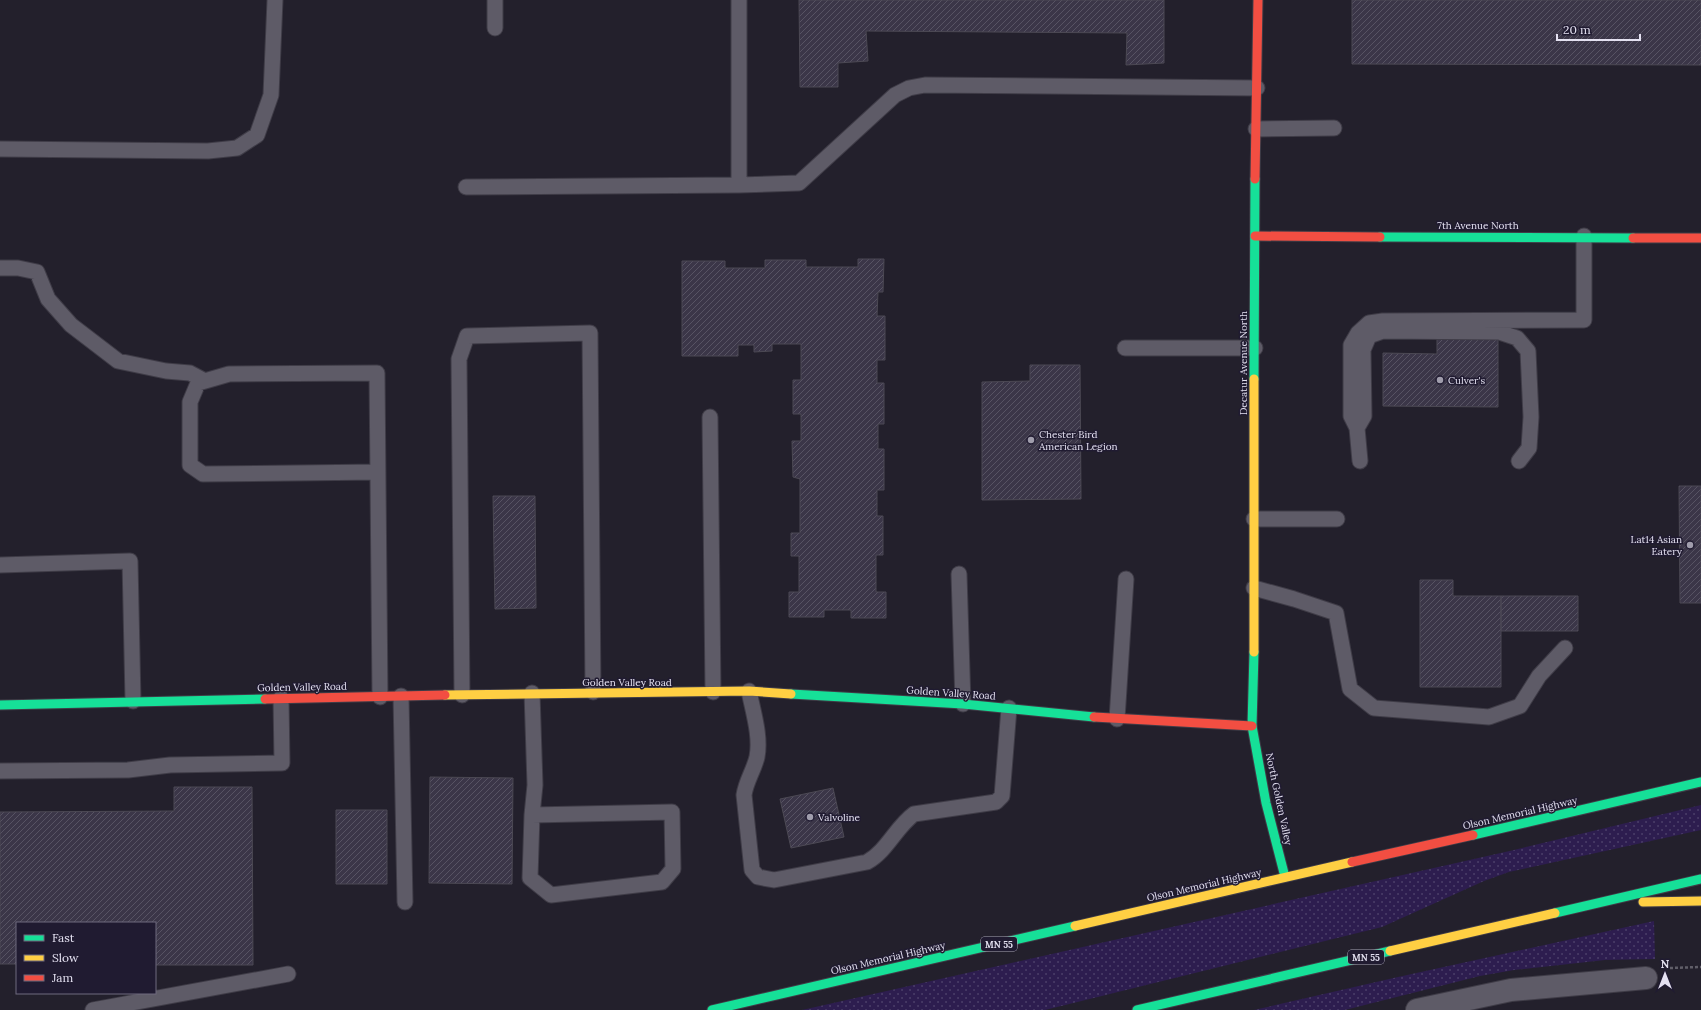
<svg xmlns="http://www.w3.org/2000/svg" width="1701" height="1010" font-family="Lora,serif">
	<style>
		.grass { fill: url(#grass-dots) }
		.building { fill: url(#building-hatch); stroke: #4c4954 }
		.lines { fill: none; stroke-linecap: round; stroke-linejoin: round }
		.lane-casing { stroke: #3f3c47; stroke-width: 17 }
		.street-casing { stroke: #3f3c47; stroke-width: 24 }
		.fast-casing { stroke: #3f3c47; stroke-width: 11 }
		.slow-casing { stroke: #3f3c47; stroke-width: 11 }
		.jam-casing { stroke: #3f3c47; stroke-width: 11 }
		.path { stroke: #605e68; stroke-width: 2.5; stroke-dasharray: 3 2; stroke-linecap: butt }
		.lane { stroke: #5e5b67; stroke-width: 15 }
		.street { stroke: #5e5b67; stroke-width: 22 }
		.fast { stroke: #16e098; stroke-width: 9 }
		.slow { stroke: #ffcf43; stroke-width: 9 }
		.jam { stroke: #f24e42; stroke-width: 9 }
		.poi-dot { fill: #a09dac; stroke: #201b31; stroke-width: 1.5 }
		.labels { text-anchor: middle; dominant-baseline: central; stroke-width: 3; stroke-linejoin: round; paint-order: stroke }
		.shield { fill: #201b31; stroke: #a9a6b7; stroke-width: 1 }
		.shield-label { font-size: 9px; font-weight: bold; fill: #e4e1f1 }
		.street-label { font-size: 10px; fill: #e4e1f1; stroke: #201b31 }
		.poi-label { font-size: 10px; fill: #e4e1f1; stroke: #201b31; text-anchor: start }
	</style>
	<defs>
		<pattern id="grass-dots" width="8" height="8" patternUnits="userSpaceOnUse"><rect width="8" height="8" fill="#2d1d4f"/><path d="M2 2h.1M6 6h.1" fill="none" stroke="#4b3e69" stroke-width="1.8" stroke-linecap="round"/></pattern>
		<pattern id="building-hatch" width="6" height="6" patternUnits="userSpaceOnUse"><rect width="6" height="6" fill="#3b3648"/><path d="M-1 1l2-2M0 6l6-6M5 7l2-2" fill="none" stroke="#575363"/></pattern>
	</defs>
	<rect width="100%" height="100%" fill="#23202c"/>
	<path class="grass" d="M1701 805V830L1509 872 1484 881 1382 927 1045 1010H802L1514 850Z
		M1654 921 1655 959 1605 960 1514 970 1480 976 1345 1010H1254L1398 977Z"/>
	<path class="building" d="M799 0H1164V63L1126 65 1127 33 866 31 868 61 838 63V87H800Z
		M1352 0H1701V65L1352 64Z
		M858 259H884L883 292H878L877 316H885V360H877V383H884V424H878V449H884V490H877V516H883V555H876V592H886V618H851V610H824V617H789V592H799V556H791V533H800V479L793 477 792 441H801V414H793V380H801V344H772V351L754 352V345H738V356H682V261H725V268H765V260H806V267H858Z
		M1437 339H1498V407L1383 406V353L1437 354Z
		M1030 365H1080L1081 499 982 500V382L1030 381Z
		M1679 486H1701V603H1680Z
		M493 496H535L536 608 495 609Z
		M1420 580H1453V596H1501V687H1420Z
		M1501 596H1578V631H1501Z
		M430 777 513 778 512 884 429 883Z
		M174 787H252L253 965H155V923H17V964H0V812L174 811Z
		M833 788 844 837 791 848 780 799Z
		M336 810H387V884H336Z"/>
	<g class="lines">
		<g class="lane-casing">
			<path id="lane" d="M495 0V28
				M739 0V185L799 183 895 95 909 88 925 85 1257 88
				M1256 129 1334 128
				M0 149 208 151 237 148 257 135 271 95 275 0
				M466 187 739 185
				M0 268H18L37 272 48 299 71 325 118 361 166 371 190 373 205 381
				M1125 348H1255
				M710 417 713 692
				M1357 428 1364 416 1363 350 1369 336 1383 331 1499 332 1517 338 1528 351 1531 417 1529 448 1519 461
				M1360 461 1357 428 1351 416V345L1358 333 1369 323 1383 321 1584 320V236
				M378 472 203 474 190 465V402L198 383 229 374 377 373 380 697
				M1254 519H1337
				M0 565 130 561 133 701
				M959 574 963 704
				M1254 588 1294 599 1336 613 1350 689 1374 708 1489 717 1520 706 1539 676 1565 648
				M749 691C753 712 761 736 757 757 754 770 746 781 744 795L752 870 758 877 774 880 867 862C887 851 896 827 914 814L996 802 1002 796 1009 708
				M462 695 459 359 467 336 590 333 593 692
				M401 696 405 902
				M1117 719 1126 579
				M0 771 128 770 170 765 282 763 281 698
				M532 815 530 878 551 895 662 882 673 869 672 812 532 815 535 785 532 693
				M93 1010 288 974"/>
		</g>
		<g class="street-casing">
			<path id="street" d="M1417 1010 1511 990 1646 978"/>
		</g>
		<g class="fast-casing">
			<path id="fast" d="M1380 237 1633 238
				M1254 379 1255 179
				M1254 652 1252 726 1266 803 1285 877
				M791 694 963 704 1094 717
				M0 705 265 699
				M1473 835 1701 782
				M1555 913 1701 879
				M712 1010 1075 926
				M1137 1010 1390 951"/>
		</g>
		<g class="slow-casing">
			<path id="slow" d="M1254 379V652
				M445 695 749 691 791 694
				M1643 902 1701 901
				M1075 926 1352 862
				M1390 951 1555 913"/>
		</g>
		<g class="jam-casing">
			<path id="jam" d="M1255 179 1258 0
				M1255 236 1380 237
				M1633 238H1701
				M265 699 445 695
				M1094 717 1252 726
				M1352 862 1473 835"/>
		</g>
		<path class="path" d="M1670 968 1701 967"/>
		<use href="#lane" class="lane"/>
		<use href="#street" class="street"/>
		<use href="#fast" class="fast"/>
		<use href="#slow" class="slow"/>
		<use href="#jam" class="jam"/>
	</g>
	<g class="poi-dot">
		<circle cx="1440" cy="380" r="4"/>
		<circle cx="1031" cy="440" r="4"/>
		<circle cx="1690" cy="545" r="4"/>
		<circle cx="810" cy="817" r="4"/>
	</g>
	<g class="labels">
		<g class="shield">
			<rect x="981" y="937" width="36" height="14" rx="3"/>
			<rect x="1348" y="950" width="36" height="14" rx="3"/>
		</g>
		<g class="shield-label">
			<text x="999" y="944">MN 55</text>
			<text x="1366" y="957">MN 55</text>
		</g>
		<g class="street-label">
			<text x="1478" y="225">7th Avenue North</text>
			<text transform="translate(1243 363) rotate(-90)">Decatur Avenue North</text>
			<text x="627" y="682">Golden Valley Road</text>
			<text transform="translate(302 687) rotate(-1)">Golden Valley Road</text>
			<text transform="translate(951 693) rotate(4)">Golden Valley Road</text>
			<text transform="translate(1279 799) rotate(78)">North Golden Valley</text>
			<text transform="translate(1520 813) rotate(-13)">Olson Memorial Highway</text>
			<text transform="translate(1204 885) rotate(-13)">Olson Memorial Highway</text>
			<text transform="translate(888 958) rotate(-13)">Olson Memorial Highway</text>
		</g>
		<g class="poi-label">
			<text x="1448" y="380">Culver's</text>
			<text x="1039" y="434">Chester Bird<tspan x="1039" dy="12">American Legion</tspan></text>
			<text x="1682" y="539" text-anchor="end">Lat14 Asian<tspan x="1682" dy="12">Eatery</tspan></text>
			<text x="818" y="817">Valvoline</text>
		</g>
	</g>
	<rect x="16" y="922" width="140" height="72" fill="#201b31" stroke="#6e6a7e"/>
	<rect x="24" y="935" width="20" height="6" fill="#16e098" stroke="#6e6a7e"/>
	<text x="52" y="942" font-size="12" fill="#e4e1f1">Fast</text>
	<rect x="24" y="955" width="20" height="6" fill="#ffcf43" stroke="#6e6a7e"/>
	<text x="52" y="962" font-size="12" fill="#e4e1f1">Slow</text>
	<rect x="24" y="975" width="20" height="6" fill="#f24e42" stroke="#6e6a7e"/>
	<text x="52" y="982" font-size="12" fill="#e4e1f1">Jam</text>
	<g transform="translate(1665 974)" stroke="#201b31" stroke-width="3" paint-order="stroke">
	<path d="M0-3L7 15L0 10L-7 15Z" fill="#e4e1f1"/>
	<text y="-6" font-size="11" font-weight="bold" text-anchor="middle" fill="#e4e1f1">N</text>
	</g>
	<path d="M1557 34v6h83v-6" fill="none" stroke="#e4e1f1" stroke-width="2"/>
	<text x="1563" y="34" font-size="12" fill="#e4e1f1" stroke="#201b31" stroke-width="3" paint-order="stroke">20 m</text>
</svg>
